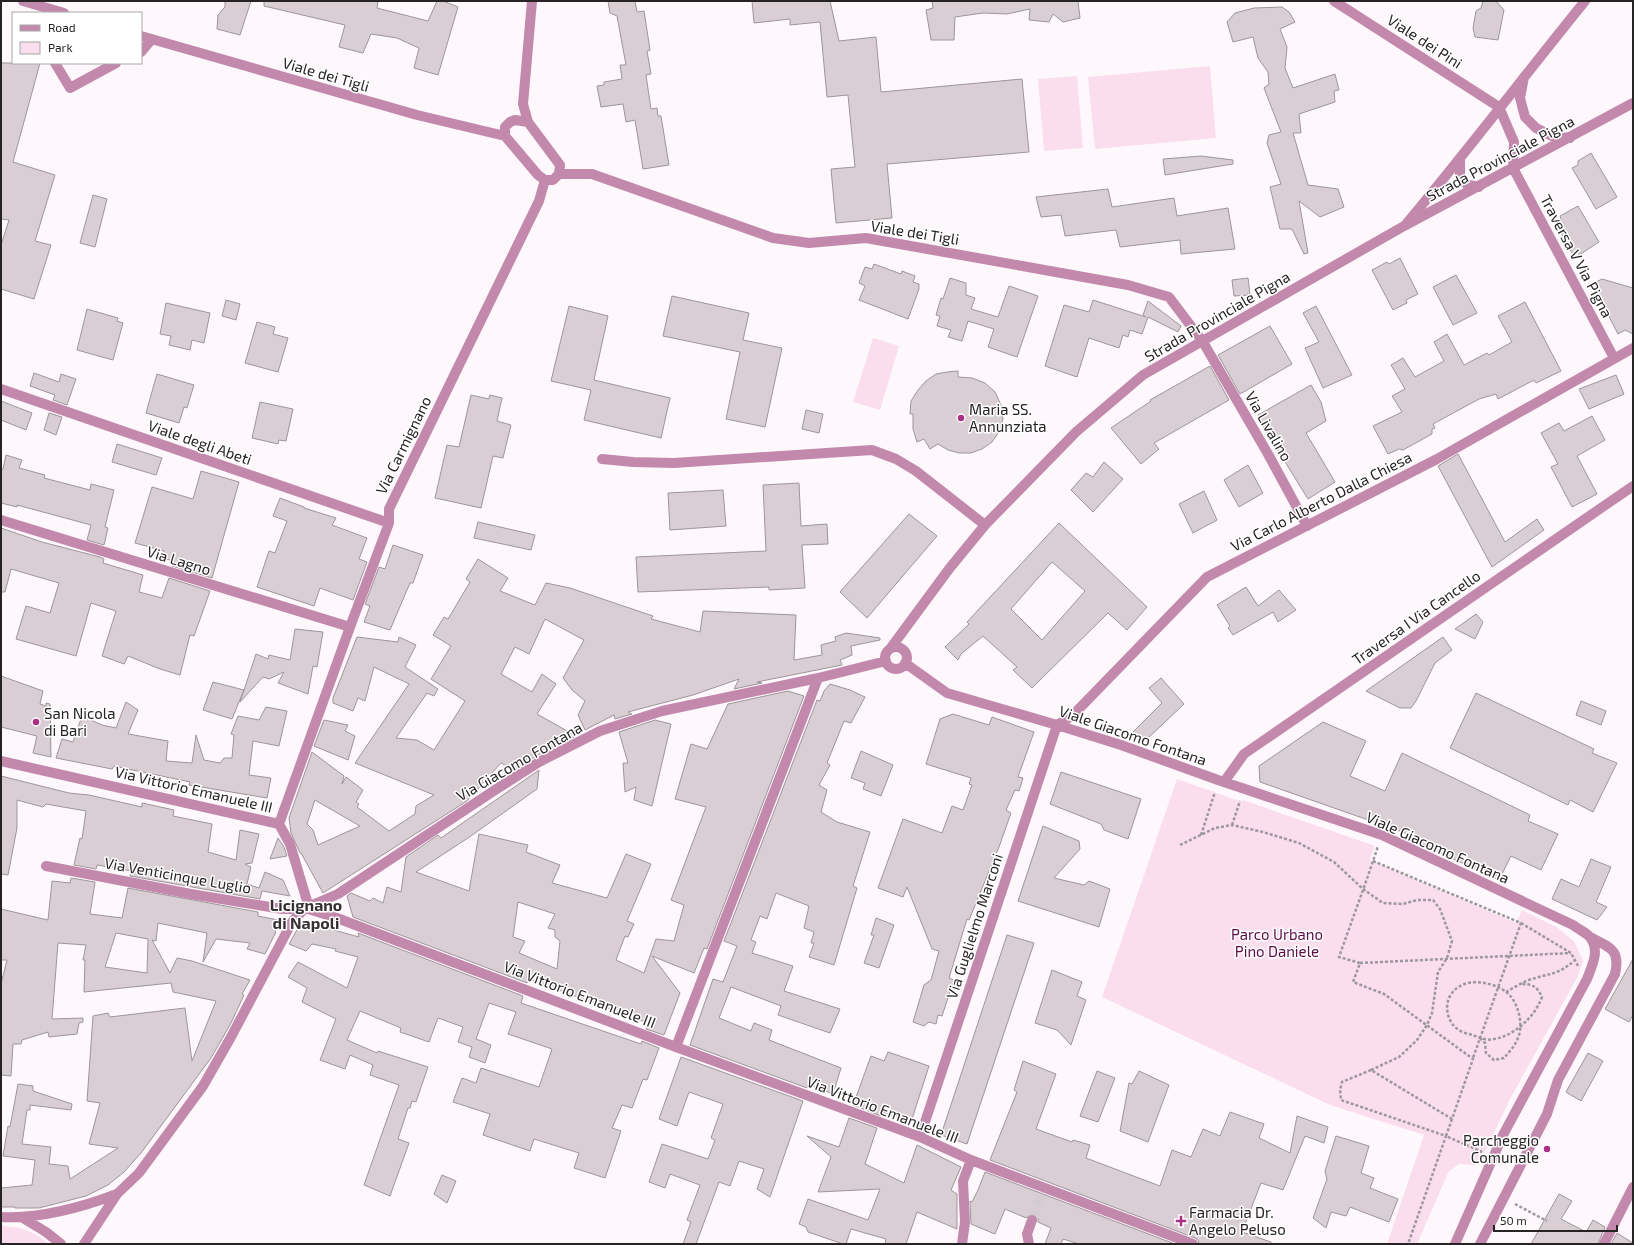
<svg xmlns="http://www.w3.org/2000/svg" width="1634" height="1245" font-family="'Exo 2',sans-serif">
	<style>
		.green { fill: #fadeee }
		.building { fill: #d8ced3; stroke: #9e959a; fill-rule: evenodd }
		.lines { fill: none; stroke-linecap: round; stroke-linejoin: round }
		.minor-tunnel { stroke: #d3cdd1; stroke-width: 10; stroke-dasharray: 10 5; stroke-linecap: butt }
		.path { stroke: #9d989b; stroke-width: 2.5; stroke-dasharray: 3 2; stroke-linecap: butt }
		.minor { stroke: #c389ac; stroke-width: 10 }
		.poi-dot { fill: #aa3185; stroke: #fff; stroke-width: 1.5 }
		.labels { text-anchor: middle; dominant-baseline: central; stroke-width: 3; stroke-linejoin: round; paint-order: stroke }
		.street-label { font-size: 15px; fill: #272325; stroke: #fff }
		.poi-label { font-size: 15px; fill: #272325; stroke: #fff; text-anchor: start }
		.park-label { font-size: 15px; fill: #5d0d46; stroke: #fff }
		.neighbourhood-label { font-size: 16px; font-weight: bold; fill: #372f34; stroke: #fff }
	</style>
	<rect width="100%" height="100%" fill="#fef8fc"/>
	<path class="green" d="M1210 66 1216 138 1095 149 1088 77Z
		M1077 76 1083 148 1044 151 1038 79Z
		M873 338 899 346 880 410 853 402Z
		M1177 779 1242 802 1243 800 1375 846 1370 860 1516 923 1522 910 1558 928 1574 941 1583 961 1578 976 1508 1103 1479 1165 1459 1164 1449 1171 1417 1244H1387L1424 1135 1330 1105 1102 997Z
		M1 1226C20 1227 34 1230 48 1244H1Z"/>
	<path class="building" d="M225 1H251L240 35 217 29 218 15 225 7Z
		M264 1H378L377 8 428 21 437 1H443L458 7 438 75 414 68 419 48 397 38 371 34 363 53 339 47 345 25 264 6Z
		M608 1H635L637 12 644 11 650 50 647 51 651 74 646 75 651 109 657 108 658 116H661L669 165 643 169 635 120 626 122 623 104 601 107 597 86 604 85V82L622 79 620 65H626L617 16 610 13Z
		M752 1H830L839 41 876 37 881 92 1022 79 1029 152 887 164 892 218 836 223 831 169 855 167 848 95 827 97 820 22 790 25V19L754 23Z
		M932 1H1078L1080 18 1063 22 1053 14 1049 22 1029 20 1030 9 1007 14 983 13 955 17 954 40H931L926 10 933 8Z
		M1483 1H1496L1504 10 1498 40 1475 37 1473 28 1476 11 1481 8Z
		M1282 7 1289 12 1295 22 1280 29 1287 47 1285 68 1293 88 1335 74 1339 90 1334 91 1335 102 1299 114 1301 133H1293L1308 185 1338 189 1344 207 1320 217 1299 201 1308 253 1304 254 1292 229H1280L1270 187 1281 184 1267 143 1269 135 1281 132 1264 88 1269 84 1268 72 1258 58 1253 37 1233 42 1227 22 1235 13 1254 8Z
		M1 63H40L13 162 55 175 35 241 51 245 34 299 1 289V245L9 220 1 219Z
		M1591 153 1617 197 1596 209 1572 168 1578 165V161Z
		M1201 156 1233 160V164L1165 175 1163 159Z
		M1108 189 1112 207 1174 198 1177 216 1228 208 1235 249 1181 254 1180 240 1120 247 1116 230 1065 236 1061 215 1041 217 1036 197Z
		M93 195 107 199 95 247 80 243Z
		M1578 206 1599 242 1579 255 1577 252 1572 253 1557 225 1561 219 1560 216Z
		M1400 258 1418 294 1406 300 1407 303 1393 310 1372 270 1387 262 1389 264Z
		M874 264 901 274 902 271 915 276 913 282 919 284V289L908 319 859 300 865 286 859 283 865 267 872 269Z
		M1456 275 1477 313 1453 325 1433 287Z
		M950 278 966 283V295L975 298 971 309 998 317 1009 286 1038 296 1017 357 988 347 994 329 968 321 962 341 948 337 951 330 937 326 940 316 936 315 941 298 943 299Z
		M1248 278 1250 295 1234 296 1232 280Z
		M1602 279 1633 288V334L1625 330 1618 334 1596 291V282Z
		M672 296 749 313 743 340 782 348 765 427 726 419 740 352 663 336Z
		M226 300 240 304 236 320 222 316Z
		M1093 300 1146 317 1143 315 1148 301 1181 326 1178 332 1148 317 1142 334 1130 330 1128 337 1123 335 1119 348 1089 338 1077 377 1045 366 1064 305 1089 312Z
		M1525 302 1561 371 1536 383 1534 380 1498 399 1496 394 1479 399 1433 424 1435 428 1432 429V434L1403 450 1399 449 1388 454 1373 426 1402 412 1392 396 1405 389 1391 365 1403 358 1415 377 1444 361 1434 342 1447 334 1464 365 1487 353 1489 355 1512 342 1498 316Z
		M166 303 210 313 204 343 192 340 190 350 169 345 171 336 160 334Z
		M569 306 608 316 594 380 670 398 661 438 584 420 591 390 551 381Z
		M1316 306 1352 375 1323 388 1305 348 1319 342 1303 313Z
		M87 309 118 318 117 321 123 323 113 360 77 350Z
		M257 322 275 327 273 334 288 338 278 372 245 363Z
		M1270 326 1292 364 1240 394 1218 355Z
		M1210 366 1229 400 1154 443 1159 449 1141 464 1111 428 1151 401 1150 400Z
		M958 371V377L972 378 985 383 995 392 1001 405 1003 419 999 432 992 442 982 449 971 453H959L948 450 938 444 930 449 924 439 917 442 913 429V414H910L911 401 918 390 926 381 936 374 947 372Z
		M34 373 59 382 61 374 76 379 67 405 53 400 55 395 30 386Z
		M157 374 194 385 187 408 184 407 179 423 146 413Z
		M1616 375 1624 394 1589 409 1579 389Z
		M1311 385 1321 402 1326 421 1306 433 1335 482 1308 499 1266 431 1258 415Z
		M471 395 489 399 490 395 502 398 497 421 511 425 503 458 493 456 481 508 435 498 447 445 459 447Z
		M1 401 32 413 26 430 1 420Z
		M260 402 293 409 286 441 279 440 278 444 252 438Z
		M806 410 823 414 819 433 802 429Z
		M49 413 62 417 56 435 44 430Z
		M1592 416 1605 440 1577 456 1597 494 1572 507 1551 467 1558 464 1541 433 1559 423 1564 431Z
		M117 444 162 458 156 475 112 462Z
		M1458 454 1505 542 1537 519 1544 530 1492 567 1438 466Z
		M6 455 22 460 19 468 45 475 44 478 90 490 91 484 114 490 105 527 108 528 104 545 87 540 91 525 17 505V507L1 503V469H3Z
		M1104 462 1123 479 1093 512 1071 490 1086 473 1093 477Z
		M1248 465 1263 493 1239 507 1224 480Z
		M201 471 239 482 212 578 172 566 174 561 162 558 164 551 135 543 152 487 193 499Z
		M799 483 801 526 827 524 828 544 802 545 805 588 769 590V587L638 592 636 557 766 551 763 485Z
		M723 490 726 526 670 530 668 493Z
		M1204 491 1217 520 1193 533 1179 504Z
		M280 498 304 507V508L336 518 332 525 367 538 359 559 367 562 353 600 320 588 314 606 257 587 269 551 275 553 287 521 273 516Z
		M909 514 937 536 867 618 840 592Z
		M478 522 535 535 531 550 474 538Z
		M1059 523 1147 607 1127 630 1108 613 1032 688 1013 670 1017 667 983 636 961 654 958 660 945 647 969 624 967 622ZM1052 562 1085 591 1042 640 1011 609Z
		M1 528 42 542 100 557 104 559 103 563 143 575 139 592 162 598 169 578 210 591 194 636 190 635 180 675 160 669 128 656 124 664 102 656 116 611 91 603 76 656 16 639 26 606 50 613 59 583 11 569 5 592H1Z
		M393 545 423 555 413 583H410L390 630 364 622 370 606 365 604 379 567 385 569Z
		M478 559 508 578 500 591 535 605 546 583 570 588 653 616 651 619 700 632 703 611 796 615 794 660 822 655 821 645 836 641 835 637 846 633 880 638V640L851 646 852 655 840 660 842 665 757 682 762 683 734 689 739 679 693 695 628 712 632 714 615 719 614 715 585 730 578 715 585 701 572 690 563 678 584 640 545 619 529 654 515 647 501 674 532 692 542 674 556 684 537 714 576 736 536 756 514 770 501 763 467 801 323 893 301 853H300L291 833 289 818 312 752 344 776 342 784 346 777 363 790 356 802 359 804 357 807 389 831 415 814 416 806 434 795 355 763 409 684 374 667 365 701 358 698 353 711 333 703V698L357 637 398 642 399 637 416 645 405 667 438 689 434 696 427 693 396 738 417 740 434 750 465 701 431 679 451 646 433 635 444 617 448 619 470 582 466 579ZM315 800 320 803 360 826 318 845 313 830 307 824Z
		M1246 587 1258 606 1279 590 1296 610 1278 622 1273 612 1233 635 1228 628 1230 626 1217 605Z
		M1476 614 1483 622 1475 639 1455 629Z
		M295 629 323 632 317 667 313 666 308 694 278 683 284 672 269 679 263 677 240 702 256 654 268 659 269 655 290 660Z
		M1443 637 1452 650 1435 663 1416 701 1411 708H1400L1366 691Z
		M1 676 43 691 40 704 46 706V703L50 704 51 757 33 753 37 736 1 727Z
		M1161 678 1184 704 1146 740 1130 735 1162 703 1149 688Z
		M213 682 244 690 232 719 203 710Z
		M830 684 850 690 865 697 851 723 844 721 827 763 830 765 819 785 827 790 821 812 837 822 870 832 853 886 857 888 834 965 809 957 814 943H811L814 932 804 928 809 906 776 893 767 919 760 916 751 940 756 942 752 953 793 966 784 991 840 1009 830 1033 778 1015 781 1006 731 987 719 1018 751 1031 754 1023 772 1030 769 1040 841 1068 833 1094 808 1084 807 1088 690 1045 713 979 723 982 737 946 724 941 817 700 820 701 824 691Z
		M788 691 804 696 707 949 704 948 694 973 652 956 680 993 664 1035 646 1029 648 1023 529 979 527 983 353 917 347 896 351 893 370 901 373 898 383 903 387 887 401 892 406 857 438 835 441 838 539 770 537 789 468 838 416 872 469 891 479 834 528 845 526 852 560 865 552 883 607 898 626 854 651 864 627 921 634 924 628 937 625 936 616 960 644 973 656 939 674 941 684 905 671 900 706 807 675 799 691 744 707 749 728 704ZM518 902 555 914 548 928 555 930V937L560 941 557 969 519 953 525 941 513 937Z
		M1476 693 1594 749 1592 753 1617 763 1593 812 1570 800 1568 805 1450 748Z
		M1581 701 1606 711 1601 725 1576 715Z
		M126 702 138 710 128 734 168 741 166 761 192 763 196 735 204 760 220 763 224 758H232L234 735 231 734 238 716 259 720 266 707 287 711 279 746 253 741 249 775 271 778 267 798 189 785 190 782 114 766 112 769 56 758 62 739 73 742 82 716 102 725 116 728Z
		M953 714 989 725 992 717 1034 732 1018 777 1023 778 1019 791 1015 790 1006 810 1011 813 999 847 969 920 967 919 949 978 954 980 942 1016 938 1015 936 1024 929 1022 924 1026 913 1022 924 985 931 980 939 951 932 949 907 887 903 897 878 888 903 819 942 833 952 806 963 810 972 785 969 784 971 778 926 764 940 719Z
		M324 720 348 725 345 731 355 736 348 760 314 746Z
		M655 720 671 724 652 806 634 800 636 787 625 792 623 763H628L619 732Z
		M1323 722 1366 741 1350 776 1385 791 1402 753 1530 815 1528 821 1558 834 1541 870 1511 856 1499 880 1408 838V834L1260 782 1259 766Z
		M861 751 893 765 881 796 863 789 865 783 851 778Z
		M1061 772 1141 799 1128 839 1104 830 1101 824 1050 804Z
		M1 776 69 793 89 795 142 807V803L174 810 173 816 212 824 208 852 236 860 240 830 259 834 252 863 245 864 251 867 247 884 259 888 265 872 283 880 290 896 262 891 260 899 130 876 131 871 97 865 96 869 74 865 80 838 82 839 86 811 46 804 43 807 17 800V828L8 875 1 874Z
		M1043 826 1079 841 1080 849 1054 878 1084 885 1089 881 1110 889 1099 927 1018 901Z
		M278 838 284 847 287 856 270 859Z
		M1591 859 1611 867 1596 902 1607 907 1597 920 1552 899 1561 879 1579 887Z
		M71 878 95 882 90 914 122 918 128 888 258 912V916L278 920 275 934 265 954 247 949 250 943 216 939 203 962 207 933 158 923 156 941 152 940 170 973 177 958 192 961 250 980 242 994 244 995 231 1023 211 1058 141 1153 124 1172 108 1185 86 1196 39 1208H15V1207H1V1188L32 1185 35 1160 3 1156 8 1126 10 1127 18 1084 33 1086V1091L72 1104 71 1110 30 1105V1110H27L22 1144 51 1147 49 1164 68 1166 70 1179 118 1148 89 1144 100 1103 87 1101 93 1016 108 1013 110 1017 185 1008 192 1061 216 1001 173 992 171 983 84 992 85 960H83L86 945 58 943 52 1019 83 1018V1022L79 1023 77 1034 49 1037 48 1032 22 1040 21 1044H13L11 1076 1 1075V984L7 960H1V909L48 920 52 881 70 883ZM116 933 148 939 147 973 105 967Z
		M876 918 894 925 879 968 864 963 874 935H871Z
		M302 921 359 937 358 933 523 996 521 1003 641 1044 642 1041 659 1048 647 1080 643 1079 632 1108 622 1105 612 1128 621 1131 605 1178 574 1168 579 1153 534 1139 530 1151 483 1135 490 1114 453 1102 462 1078 476 1083 481 1068 539 1087 552 1049 508 1034 516 1012 489 1003 476 1039 491 1045 485 1063 469 1057 472 1047 458 1042 463 1027 438 1018 429 1042 400 1032 401 1028 360 1011 347 1040 377 1053 378 1051 428 1067 416 1102 412 1101 410 1108H408L398 1139 409 1143 390 1196 364 1185 399 1085 370 1075 373 1065 350 1055 345 1069 320 1060 336 1019 302 1002 307 988 288 977 298 962 347 988 358 957 335 951 336 949 312 944 306 951 289 944Z
		M1007 935 1034 943 967 1144 941 1135Z
		M1633 959V1015L1629 1022 1605 1009Z
		M1052 970 1082 982 1077 996 1086 1000 1071 1045 1057 1030 1035 1023Z
		M888 1052 929 1066 911 1122 883 1112 881 1116 853 1105 871 1056 884 1061Z
		M1588 1053 1603 1061 1581 1101 1566 1092Z
		M681 1057 803 1101 770 1197 757 1189 764 1169 739 1161 730 1186 719 1182 696 1244H683L691 1222 687 1220 700 1185 670 1174 665 1188 649 1182 662 1144 708 1159 715 1140 711 1138 723 1104 689 1092 677 1126 659 1119Z
		M1023 1061 1056 1074 1036 1129 1072 1142 1073 1140 1090 1145 1086 1158 1160 1186 1172 1150 1191 1157 1203 1129 1220 1136 1230 1112 1264 1124 1259 1138 1290 1153 1297 1116 1328 1127 1324 1143 1305 1136 1283 1190 1261 1183 1242 1232 1271 1242V1244H1199L1198 1240 1195 1238 990 1160 1017 1092 1014 1090Z
		M1097 1071 1115 1078 1098 1122 1080 1116Z
		M1139 1071 1169 1085 1148 1142 1120 1131 1129 1083 1132 1084Z
		M849 1118 877 1128 865 1164 904 1183 917 1145 961 1167 951 1190 957 1194V1229L917 1212 906 1244H885L886 1239 851 1229 846 1244H843L808 1232 806 1227 799 1224 808 1199 868 1220 880 1189 818 1192 831 1157 807 1136 839 1147Z
		M1336 1136 1369 1146 1361 1173 1374 1178 1370 1188 1398 1199 1389 1222 1350 1207 1346 1216 1331 1212 1326 1228 1313 1218 1327 1179 1325 1171Z
		M985 1172 1175 1244H1079L1063 1239 1061 1244H1045L1051 1228 1038 1222V1218L1035 1214H1030L1026 1218 1005 1209 995 1234 971 1224 970 1201 972 1202 978 1190Z
		M442 1175 456 1181 447 1203 434 1194Z
		M1559 1194 1572 1201 1561 1219 1586 1232 1593 1220 1605 1227 1598 1244H1531Z
		M1617 1233 1633 1243V1244H1611Z"/>
	<g class="lines">
		<path class="minor-tunnel" d="M1032 1220 1041 1195"/>
		<path class="path" d="M1232 825 1240 801
			M1201 835 1215 792
			M1180 845 1215 828 1232 825 1263 832 1299 843 1334 862 1363 889 1383 903 1403 904 1417 900H1433L1440 909 1452 941 1447 958 1438 972 1432 1013 1427 1025 1417 1040 1399 1057 1371 1070 1452 1119 1473 1059 1384 994 1353 982 1360 963 1339 957C1352 920 1366 883 1378 846
			M1373 861 1521 923 1473 1058
			M1521 923 1571 953 1578 966
			M1360 963 1571 953
			M1506 992C1513 988 1521 983 1529 980 1549 973 1557 976 1575 960
			M1480 1038 1485 1043 1486 1053 1494 1060 1504 1058C1509 1052 1515 1046 1518 1038 1524 1024 1518 1000 1505 991 1490 981 1464 977 1452 993 1443 1004 1447 1023 1459 1030 1463 1033 1469 1034 1473 1035 1480 1038 1487 1041 1494 1039 1505 1037 1512 1033 1521 1026 1531 1017 1537 1010 1542 997 1537 986 1532 984 1521 984
			M1371 1070 1342 1082 1340 1090 1341 1100 1446 1136 1408 1244
			M1452 1119 1446 1136 1482 1152
			M1515 1204 1547 1221"/>
		<path class="minor" d="M23 1 64 13
			M1334 1 1499 107
			M141 36 417 115 505 136
			M141 52 152 39
			M55 63 70 88 116 63
			M1524 77 1520 98 1525 117 1536 128 1552 136 1570 138
			M1499 107 1514 142 1513 168
			M515 120 528 122 560 165 559 174 553 180H545L538 175 505 136V127L510 122Z
			M528 122 523 104 532 1
			M1460 159V175L1466 184 1479 187
			M1513 168 1614 358
			M559 174H592L773 238 809 243 866 238 1128 285 1169 297 1203 342 1268 454 1307 526
			M1407 223C1468 150 1525 75 1585 1
			M1 389 389 523
			M602 459 633 462 674 463 872 450 896 459 916 471 985 525
			M1 520 350 627
			M885 658a11 11 0 1 1 22 0a11 11 0 1 1-22 0Z
			M890 649 949 569 985 525 1076 432 1143 375 1404 226 1633 103
			M905 663 947 693 1057 725 1121 745 1218 780 1382 835 1573 925C1578 929 1585 932 1589 936 1601 949 1592 966 1587 979L1503 1135 1455 1244
			M1057 725 1072 716 1207 577 1437 459 1633 348
			M1 761 279 824 290 844 307 901 305 908
			M1224 782 1244 754 1633 486
			M279 824 350 627 389 523V509L539 201 545 180
			M46 866 191 894 282 909 305 908 337 918 676 1047 920 1137 971 1160 1193 1244
			M676 1047 818 678
			M920 1137 1057 725
			M1 1217C41 1219 80 1208 117 1194
			M23 1218 46 1232 61 1244
			M84 1244 117 1194 139 1173 203 1086 231 1037 292 922 305 908 338 894 495 790 539 762 600 731 662 711 818 678 886 661
			M962 1244 965 1222 963 1181 971 1160
			M1029 1244 1027 1234 1032 1220
			M1480 1244 1547 1114 1558 1080 1615 974C1621 949 1609 947 1590 937
			M1604 1244 1633 1187"/>
	</g>
	<g class="poi-dot">
		<circle cx="961" cy="418" r="4"/>
		<circle cx="36" cy="722" r="4"/>
		<circle cx="1547" cy="1149" r="4"/>
		<path d="M1179 1215h4v4h4v4h-4v4h-4v-4h-4v-4h4z"/>
	</g>
	<g class="labels">
		<g class="street-label">
			<text transform="translate(1425 41) rotate(33)">Viale dei Pini</text>
			<text transform="translate(326 74) rotate(16)">Viale dei Tigli</text>
			<text transform="translate(1500 158) rotate(-28)">Strada Provinciale Pigna</text>
			<text transform="translate(915 232) rotate(9)">Viale dei Tigli</text>
			<text transform="translate(1577 256) rotate(62)">Traversa V Via Pigna</text>
			<text transform="translate(1217 316) rotate(-30)">Strada Provinciale Pigna</text>
			<text transform="translate(1269 426) rotate(60)">Via Livalino</text>
			<text transform="translate(200 442) rotate(19)">Viale degli Abeti</text>
			<text transform="translate(403 445) rotate(-64)">Via Carmignano</text>
			<text transform="translate(1321 501) rotate(-27)">Via Carlo Alberto Dalla Chiesa</text>
			<text transform="translate(179 560) rotate(17)">Via Lagno</text>
			<text transform="translate(1416 617) rotate(-35)">Traversa I Via Cancello</text>
			<text transform="translate(1133 735) rotate(19)">Viale Giacomo Fontana</text>
			<text transform="translate(519 761) rotate(-30)">Via Giacomo Fontana</text>
			<text transform="translate(194 789) rotate(13)">Via Vittorio Emanuele III</text>
			<text transform="translate(1438 847) rotate(24)">Viale Giacomo Fontana</text>
			<text transform="translate(178 875) rotate(10)">Via Venticinque Luglio</text>
			<text transform="translate(974 926) rotate(-72)">Via Guglielmo Marconi</text>
			<text transform="translate(580 994) rotate(21)">Via Vittorio Emanuele III</text>
			<text transform="translate(883 1109) rotate(21)">Via Vittorio Emanuele III</text>
		</g>
		<g class="poi-label">
			<text x="969" y="409">Maria SS.<tspan x="969" dy="17">Annunziata</tspan></text>
			<text x="44" y="713">San Nicola<tspan x="44" dy="17">di Bari</tspan></text>
			<text x="1539" y="1140" text-anchor="end">Parcheggio<tspan x="1539" dy="17">Comunale</tspan></text>
			<text x="1189" y="1212">Farmacia Dr.<tspan x="1189" dy="17">Angelo Peluso</tspan></text>
		</g>
		<g class="park-label">
			<text x="1277" y="934">Parco Urbano<tspan x="1277" dy="17">Pino Daniele</tspan></text>
		</g>
		<g class="neighbourhood-label">
			<text x="306" y="904">Licignano<tspan x="306" dy="18">di Napoli</tspan></text>
		</g>
	</g>
	<rect width="1634" height="1245" fill="none" stroke="#272325" stroke-width="4"/>
	<rect x="12" y="12" width="130" height="52" fill="#ffffff" stroke="#a9a7a8"/>
	<rect x="20" y="25" width="20" height="6" fill="#c389ac" stroke="#a9a7a8"/>
	<text x="48" y="32" font-size="12" fill="#272325">Road</text>
	<rect x="20" y="42" width="20" height="12" fill="#fadeee" stroke="#a9a7a8"/>
	<text x="48" y="52" font-size="12" fill="#272325">Park</text>
	<path d="M1494 1225v6h123v-6" fill="none" stroke="#272325" stroke-width="2"/>
	<text x="1500" y="1225" font-size="12" fill="#272325" stroke="#ffffff" stroke-width="3" paint-order="stroke">50 m</text>
</svg>
